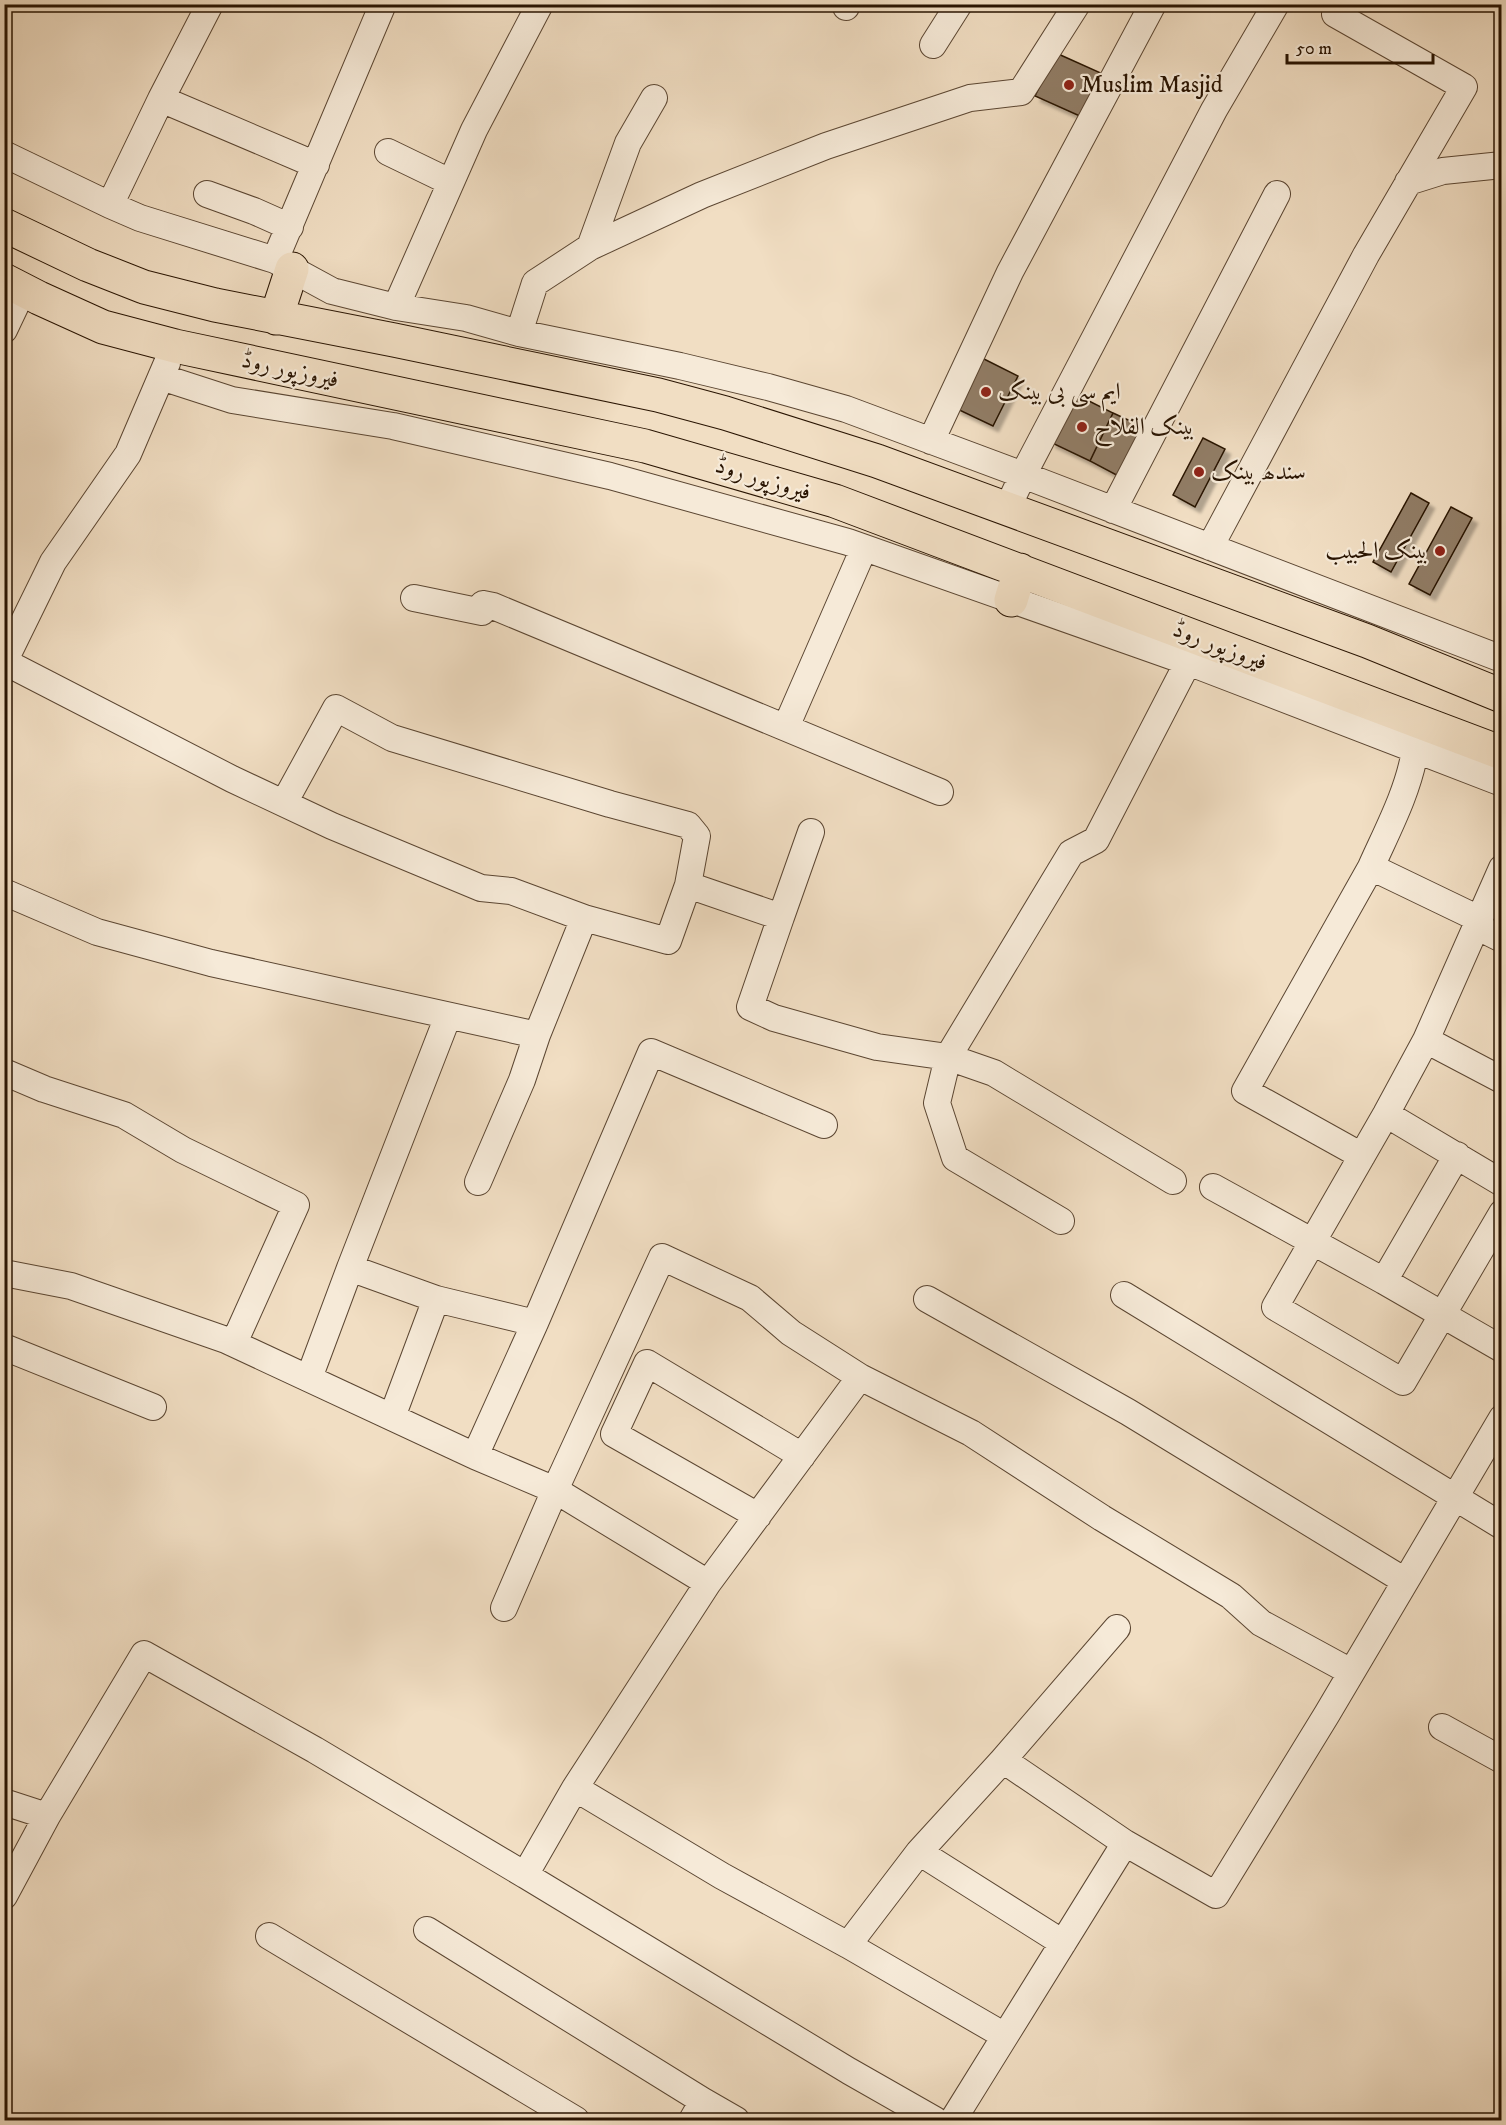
<svg xmlns="http://www.w3.org/2000/svg" width="1506" height="2125" font-family="'IM FELL DW Pica',Amiri,serif">
	<style>
		.building { fill: #917d66; stroke: #291402; stroke-width: 1.5; filter: url(#shadow) }
		.lines { fill: none; stroke-linecap: round; stroke-linejoin: round }
		.minor-casing { stroke: #5b4632; stroke-width: 28 }
		.highway-casing { stroke: #291402; stroke-width: 35 }
		.minor { stroke: #f6ead8; stroke-width: 26 }
		.highway { stroke: #f1dec3; stroke-width: 33 }
		.poi-dot { fill: #8f2418; stroke: #f6ead8; stroke-width: 2 }
		.labels { text-anchor: middle; dominant-baseline: central; stroke-width: 4.5; stroke-linejoin: round; paint-order: stroke }
		.poi-label { font-size: 24px; fill: #291402; stroke: #f6ead8; text-anchor: start }
		.street-label { font-size: 24px; fill: #291402; stroke: #f6ead8 }
	</style>
	<defs>
		<filter id="shadow"><feDropShadow dx="5.5" dy="5.5" stdDeviation="1.5" flood-color="#0004"/></filter>
	</defs>
	<rect width="100%" height="100%" fill="#f1dec3"/>
	<filter id="stains"><feTurbulence type="fractalNoise" baseFrequency=".00333" numOctaves="4"/><feColorMatrix values="0 0 0 0 .2 0 0 0 0 .09 0 0 0 0 .02 0 0 0 .5 -.17"/></filter>
	<radialGradient id="worn" r=".72"><stop offset=".6" stop-color="#630" stop-opacity="0"/><stop offset="1" stop-color="#630" stop-opacity=".3"/></radialGradient>
	<path class="building" d="M1056 53 1103 74 1082 117 1035 96Z
		M980 357 1018 376 993 426 955 408Z
		M1073 393 1113 413 1090 461 1050 442Z
		M1113 413 1148 429 1124 479 1090 461Z
		M1203 438 1225 449 1195 507 1173 495Z
		M1411 493 1429 503 1391 572 1373 562Z
		M1451 507 1472 518 1430 595 1409 584Z"/>
	<g class="lines">
		<g class="minor-casing">
			<path id="minor" d="M846 7 847 4
				M933 45 959 4
				M161 99 316 165
				M388 152 450 182
				M4 154 110 205 140 218 275 260 332 291 396 307 466 318 519 333 680 366 768 387 846 409 1023 475 1502 659
				M1408 182 1443 171 1502 165
				M207 194 254 211 290 227
				M110 205 161 99 210 4
				M590 247 628 143 654 98
				M275 260 383 4
				M396 307 474 130 540 4
				M4 330 23 290
				M519 333 535 283 590 247 702 195 826 146 970 98 1021 92 1077 4
				M161 377 232 400 393 426 610 476 848 542 1188 662 1502 783
				M931 441 1010 272 1153 4
				M1007 509 1023 475 1214 110 1276 4
				M1113 510 1277 194
				M1210 547 1366 255 1464 87 1335 14
				M414 598 482 612 483 604 493 606 940 792
				M4 662 53 562 128 454 167 363
				M5 662 232 779 332 826 481 888 511 891 584 918 537 1035 522 1080 478 1182
				M786 727 864 548
				M284 803 336 708 392 738 610 804 688 825 697 836 688 885
				M1371 867C1388 829 1408 792 1415 751
				M1502 868 1426 1040 1386 1114 1275 1307 1403 1382 1502 1213
				M4 892 97 932 211 963 537 1035
				M781 917 750 1007 774 1018 877 1047 948 1057 994 1073 1173 1181
				M584 918 668 941 688 885 781 917 811 832
				M1476 926 1502 939
				M1426 1040 1502 1080
				M4 1072 44 1089 124 1115 183 1150 296 1205 234 1343
				M1386 1114 1502 1183
				M824 1125 651 1052 535 1323 475 1456 555 1490 662 1257 750 1298 791 1333 860 1377
				M1362 1156 1245 1091 1371 867 1479 919
				M1213 1187 1384 1281 1457 1155
				M1061 1221 955 1158 937 1103 948 1057 1071 853 1096 840 1188 662
				M350 1268 448 1016
				M4 1273 71 1286 226 1340 475 1456
				M1384 1281 1502 1349
				M1124 1295 1502 1526
				M436 1299 535 1323
				M927 1299 1128 1412 1405 1581
				M4 1347 153 1407
				M309 1378 350 1268 436 1299 392 1417
				M758 1516 614 1434 647 1363 802 1456
				M504 1608 555 1490 708 1583 860 1377 971 1433 1102 1518 1231 1596 1261 1623 1351 1672
				M1442 1727 1502 1760
				M1003 1760 919 1852 848 1945 1005 2036
				M575 1788 722 1876 848 1945
				M4 1802 47 1816
				M1125 1843 1216 1895 1327 1714 1502 1418
				M919 1852 1063 1943
				M525 1875 849 2071 935 2120
				M4 1896 47 1816 144 1654 315 1750 525 1875 575 1788 708 1583
				M427 1930 703 2101
				M269 1936 576 2120
				M692 2120 703 2101 736 2120
				M953 2120 1125 1843 1003 1760 1117 1628"/>
		</g>
		<g class="highway-casing">
			<path id="highway" d="M4 225 88 265 144 287 215 305 394 340 658 395 725 413 877 461 1367 641 1502 696
				M4 280 39 298 103 327 175 346 645 446 835 501 1502 753
				M276 318 292 269
				M1011 600 1020 570"/>
		</g>
		<use href="#minor" class="minor"/>
		<use href="#highway" class="highway"/>
	</g>
	<g class="poi-dot">
		<circle cx="1069" cy="85" r="6"/>
		<circle cx="986" cy="392" r="6"/>
		<circle cx="1082" cy="427" r="6"/>
		<circle cx="1199" cy="472" r="6"/>
		<circle cx="1440" cy="551" r="6"/>
	</g>
	<g class="labels">
		<g class="poi-label">
			<text x="1081" y="85">Muslim Masjid</text>
			<text x="998" y="392">ایم سی بی بینک</text>
			<text x="1094" y="427">بینک الفلاح</text>
			<text x="1211" y="472">سندھ بینک</text>
			<text x="1428" y="551" text-anchor="end">بينک الحبيب</text>
		</g>
		<g class="street-label">
			<text transform="translate(290 370) rotate(12)">فیروزپور روڈ</text>
			<text transform="translate(763 479) rotate(17)">فیروزپور روڈ</text>
			<text transform="translate(1220 646) rotate(21)">فیروزپور روڈ</text>
		</g>
	</g>
	<rect width="1506" height="2125" fill="none" stroke="#f1dec3" stroke-width="24"/>
	<rect x="6" y="6" width="1494" height="2113" fill="none" stroke="#291402" stroke-width="3"/>
	<rect x="12" y="12" width="1482" height="2101" fill="none" stroke="#291402" stroke-width="1.5"/>
	<path d="M1287 54v9h146v-9" fill="none" stroke="#291402" stroke-width="3"/>
	<text x="1296" y="54" font-size="18" fill="#291402" stroke="#f6ead8" stroke-width="4.5" paint-order="stroke">50 m</text>
	<rect width="100%" height="100%" filter="url(#stains)"/>
	<rect width="100%" height="100%" fill="url(#worn)"/>
</svg>
